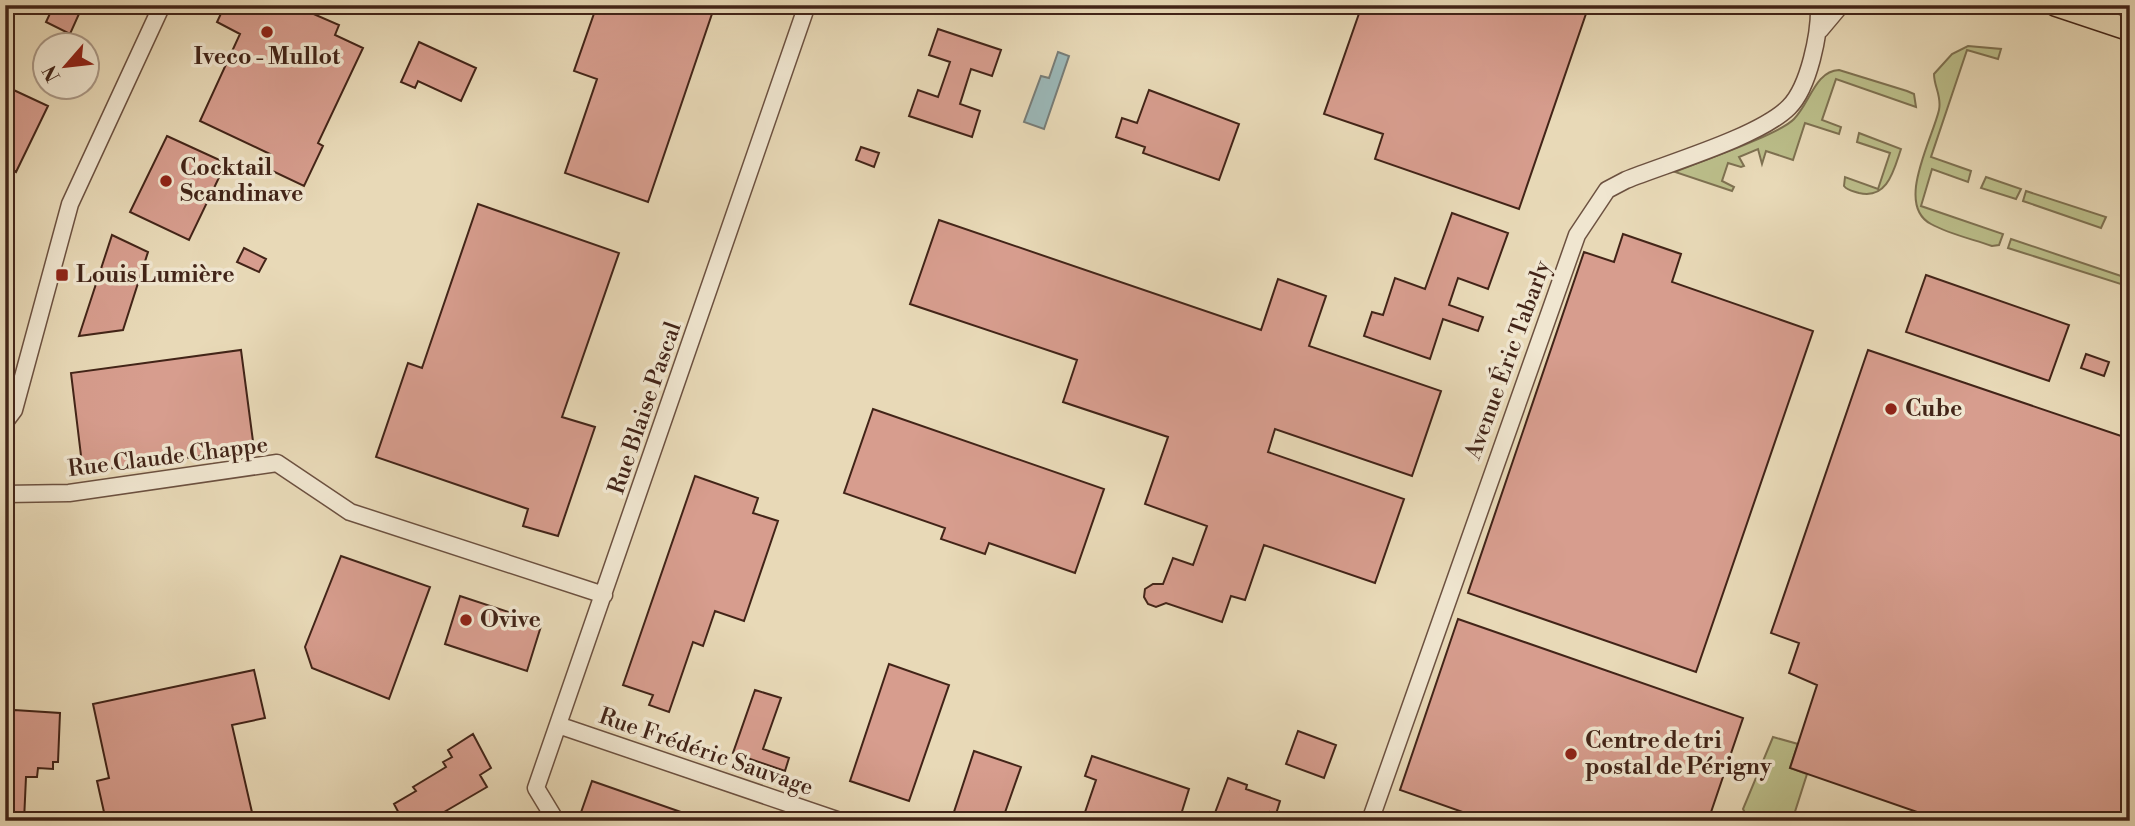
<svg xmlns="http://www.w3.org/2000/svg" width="2135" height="826" font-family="'Libre Bodoni',serif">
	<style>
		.green { fill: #bbbe8a; stroke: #7e7151; stroke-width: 2 }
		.water { fill: #9bb8b8; stroke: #777d78; stroke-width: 2 }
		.building { fill: #d79d8e; stroke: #422418; stroke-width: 2 }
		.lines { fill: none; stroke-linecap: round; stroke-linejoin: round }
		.minor-casing { stroke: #6c5140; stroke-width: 19 }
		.major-casing { stroke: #422418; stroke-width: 24 }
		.minor { stroke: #f0e6d0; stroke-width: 16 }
		.major { stroke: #e8d9b7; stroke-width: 21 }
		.poi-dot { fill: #8f2418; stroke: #f0e6d0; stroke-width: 2.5 }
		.labels { text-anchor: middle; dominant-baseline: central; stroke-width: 7; stroke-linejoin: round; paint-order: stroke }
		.poi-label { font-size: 23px; font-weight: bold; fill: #422418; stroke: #f0e6d0; text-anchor: start }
		.street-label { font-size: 23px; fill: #422418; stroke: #f0e6d0 }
	</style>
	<rect width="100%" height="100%" fill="#e8d9b7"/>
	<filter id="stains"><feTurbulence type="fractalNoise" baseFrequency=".00286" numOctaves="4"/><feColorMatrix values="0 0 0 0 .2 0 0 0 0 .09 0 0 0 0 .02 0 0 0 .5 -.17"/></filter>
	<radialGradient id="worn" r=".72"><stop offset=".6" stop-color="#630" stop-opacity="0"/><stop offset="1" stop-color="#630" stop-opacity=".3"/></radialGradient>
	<path class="green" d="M1968 46 2001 49 1998 59 1967 50 1931 157 1971 171 1968 182 1932 169 1921 206 2003 234 1999 245 1992 246C1972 239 1949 234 1931 224 1895 205 1932 140 1939 110 1942 96 1934 87 1934 74L1952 54Z
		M1839 70 1907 91 1914 94 1916 107 1836 79 1822 120 1841 127 1839 134 1805 123 1793 160 1766 151 1762 164 1758 149 1739 157 1744 166 1741 167 1728 163 1722 181 1734 187 1732 191 1675 172C1699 162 1780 134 1794 119 1810 103 1815 71 1839 70Z
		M1859 133 1901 149C1894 169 1888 200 1859 193 1853 191 1848 191 1844 186L1845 177 1878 189 1890 153 1857 142Z
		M1986 177 2021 189 2016 199 1981 188Z
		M2026 191 2106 217 2101 228 2023 201Z
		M2011 239 2130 279V287L2008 248Z
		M1773 737 1798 744 1790 768 1807 774 1792 821H1749L1743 809Z"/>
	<path class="water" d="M1058 52 1069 56 1044 129 1024 122 1041 76 1049 78Z"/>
	<path class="building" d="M54 5H83L70 34 46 22Z
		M225 5H293L339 25 335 35 363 48 318 143 323 146 304 186 264 167 270 154 200 121 240 34 217 22Z
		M597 5H715L648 202 565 173 597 79 574 71Z
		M1362 5H1589L1519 209 1375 159 1383 134 1324 114Z
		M938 29 1001 50 992 76 971 69 960 104 980 111 972 137 909 116 918 90 938 97 950 62 929 55Z
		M419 42 476 68 461 101 418 81 415 88 401 82Z
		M5 86 48 106 16 172 5 166Z
		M1149 90 1239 124 1219 180 1143 153 1145 147 1116 137 1122 118 1137 123Z
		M167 136 226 163 189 240 130 212Z
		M861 147 879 153 874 167 856 160Z
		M478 204 619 253 562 417 595 427 558 536 523 526 528 509 376 457 408 363 422 368Z
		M1452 213 1508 233 1488 289 1458 278 1449 305 1483 317 1478 331 1443 319 1430 359 1364 336 1372 312 1383 315 1395 278 1425 289Z
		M939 220 1261 330 1278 279 1326 296 1309 346 1441 391 1412 476 1275 429 1268 452 1404 499 1375 583 1264 545 1245 600 1231 596 1222 622 1166 603 1156 607 1148 604 1144 597 1145 589 1153 584H1163L1173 558 1193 565 1207 526 1145 504 1168 437 1063 402 1077 360 910 304Z
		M1623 234 1681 254 1672 282 1813 331 1696 672 1468 593 1584 252 1614 262Z
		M112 235 148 252 123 330 79 336Z
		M244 248 266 259 259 272 237 262Z
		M1926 275 2069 325 2049 381 1906 332Z
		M241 350 254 449 83 472 71 373Z
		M1868 350 2130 439V821H1943L1790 768 1817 685 1789 673 1799 643 1771 633Z
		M2086 354 2109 362 2104 376 2081 368Z
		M873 409 1104 489 1075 573 989 543 985 554 941 539 945 528 844 493Z
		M695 476 758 498 753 513 778 521 744 621 715 611 703 646 693 642 669 712 649 705 653 695 623 685Z
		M341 556 430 587 389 699 312 668 305 647Z
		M460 596 542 623 527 671 445 644Z
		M1458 619 1743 718 1708 821H1488L1400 790Z
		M889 664 949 685 909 801 850 781Z
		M254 670 265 718 232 725 254 821H106L97 781 109 778 93 704Z
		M755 690 781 698 763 749 789 758 785 771 733 753Z
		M14 710 60 713 58 762H53V769L38 768 37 777H26L24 821H5V776H11Z
		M1298 731 1336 745 1324 778 1286 764Z
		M473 734 491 768 480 775 487 787 432 819 429 815 420 821H403L394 804 416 791 413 787 446 767 443 762 452 757 448 750Z
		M974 751 1021 767 1002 821H968L953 815Z
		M1092 756 1189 789 1179 821H1082L1096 780 1085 776Z
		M1228 778 1247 785 1246 789 1280 801 1276 814 1270 812 1267 821H1212Z
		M592 781 701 819V821H578Z"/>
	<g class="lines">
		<g class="minor-casing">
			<path id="minor" d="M1820 30 1841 5
				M5 422 14 410 70 204 162 5
				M5 494 69 493 277 463 350 512 604 595
				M558 725 840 821
				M556 821 536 788 807 5
				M1370 821 1577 235 1607 190 1626 180C1668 163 1759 137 1789 107 1809 87 1820 33 1819 5"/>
		</g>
		<g class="major-casing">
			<path id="major" d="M2055 5 2130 30"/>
		</g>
		<use href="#minor" class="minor"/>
		<use href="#major" class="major"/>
	</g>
	<g class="poi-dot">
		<circle cx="267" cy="32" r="7"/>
		<circle cx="166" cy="181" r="7"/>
		<rect x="55" y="268" width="14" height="14" rx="3.5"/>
		<circle cx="1891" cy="409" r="7"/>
		<circle cx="466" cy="620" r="7"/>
		<circle cx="1571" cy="754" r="7"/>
	</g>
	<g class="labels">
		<g class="poi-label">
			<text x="267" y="57" text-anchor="middle">Iveco - Mullot</text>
			<text x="180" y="168">Cocktail<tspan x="180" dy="26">Scandinave</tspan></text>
			<text x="76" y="275">Louis Lumière</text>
			<text x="1905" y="409">Cube</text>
			<text x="480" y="620">Ovive</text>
			<text x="1585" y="741">Centre de tri<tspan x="1585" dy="26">postal de Périgny</tspan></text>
		</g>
		<g class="street-label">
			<text transform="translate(1508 360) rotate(-70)">Avenue Éric Tabarly</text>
			<text transform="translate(645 408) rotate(-71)">Rue Blaise Pascal</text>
			<text transform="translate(168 457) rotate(-7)">Rue Claude Chappe</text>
			<text transform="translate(706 752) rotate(19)">Rue Frédéric Sauvage</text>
		</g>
	</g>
	<rect width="2135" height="826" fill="none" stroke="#e8d9b7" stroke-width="28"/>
	<rect x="7" y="7" width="2121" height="812" fill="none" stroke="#422418" stroke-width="3.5"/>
	<rect x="14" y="14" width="2107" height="798" fill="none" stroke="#422418" stroke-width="2"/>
	<g transform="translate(66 66) rotate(242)"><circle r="33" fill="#f0e6d0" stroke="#aa9886" stroke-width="2"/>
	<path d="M0-5L12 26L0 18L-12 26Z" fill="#8f2418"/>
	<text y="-10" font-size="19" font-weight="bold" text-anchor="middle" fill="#422418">N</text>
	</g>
	<rect width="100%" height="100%" filter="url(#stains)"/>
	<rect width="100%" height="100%" fill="url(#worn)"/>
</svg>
